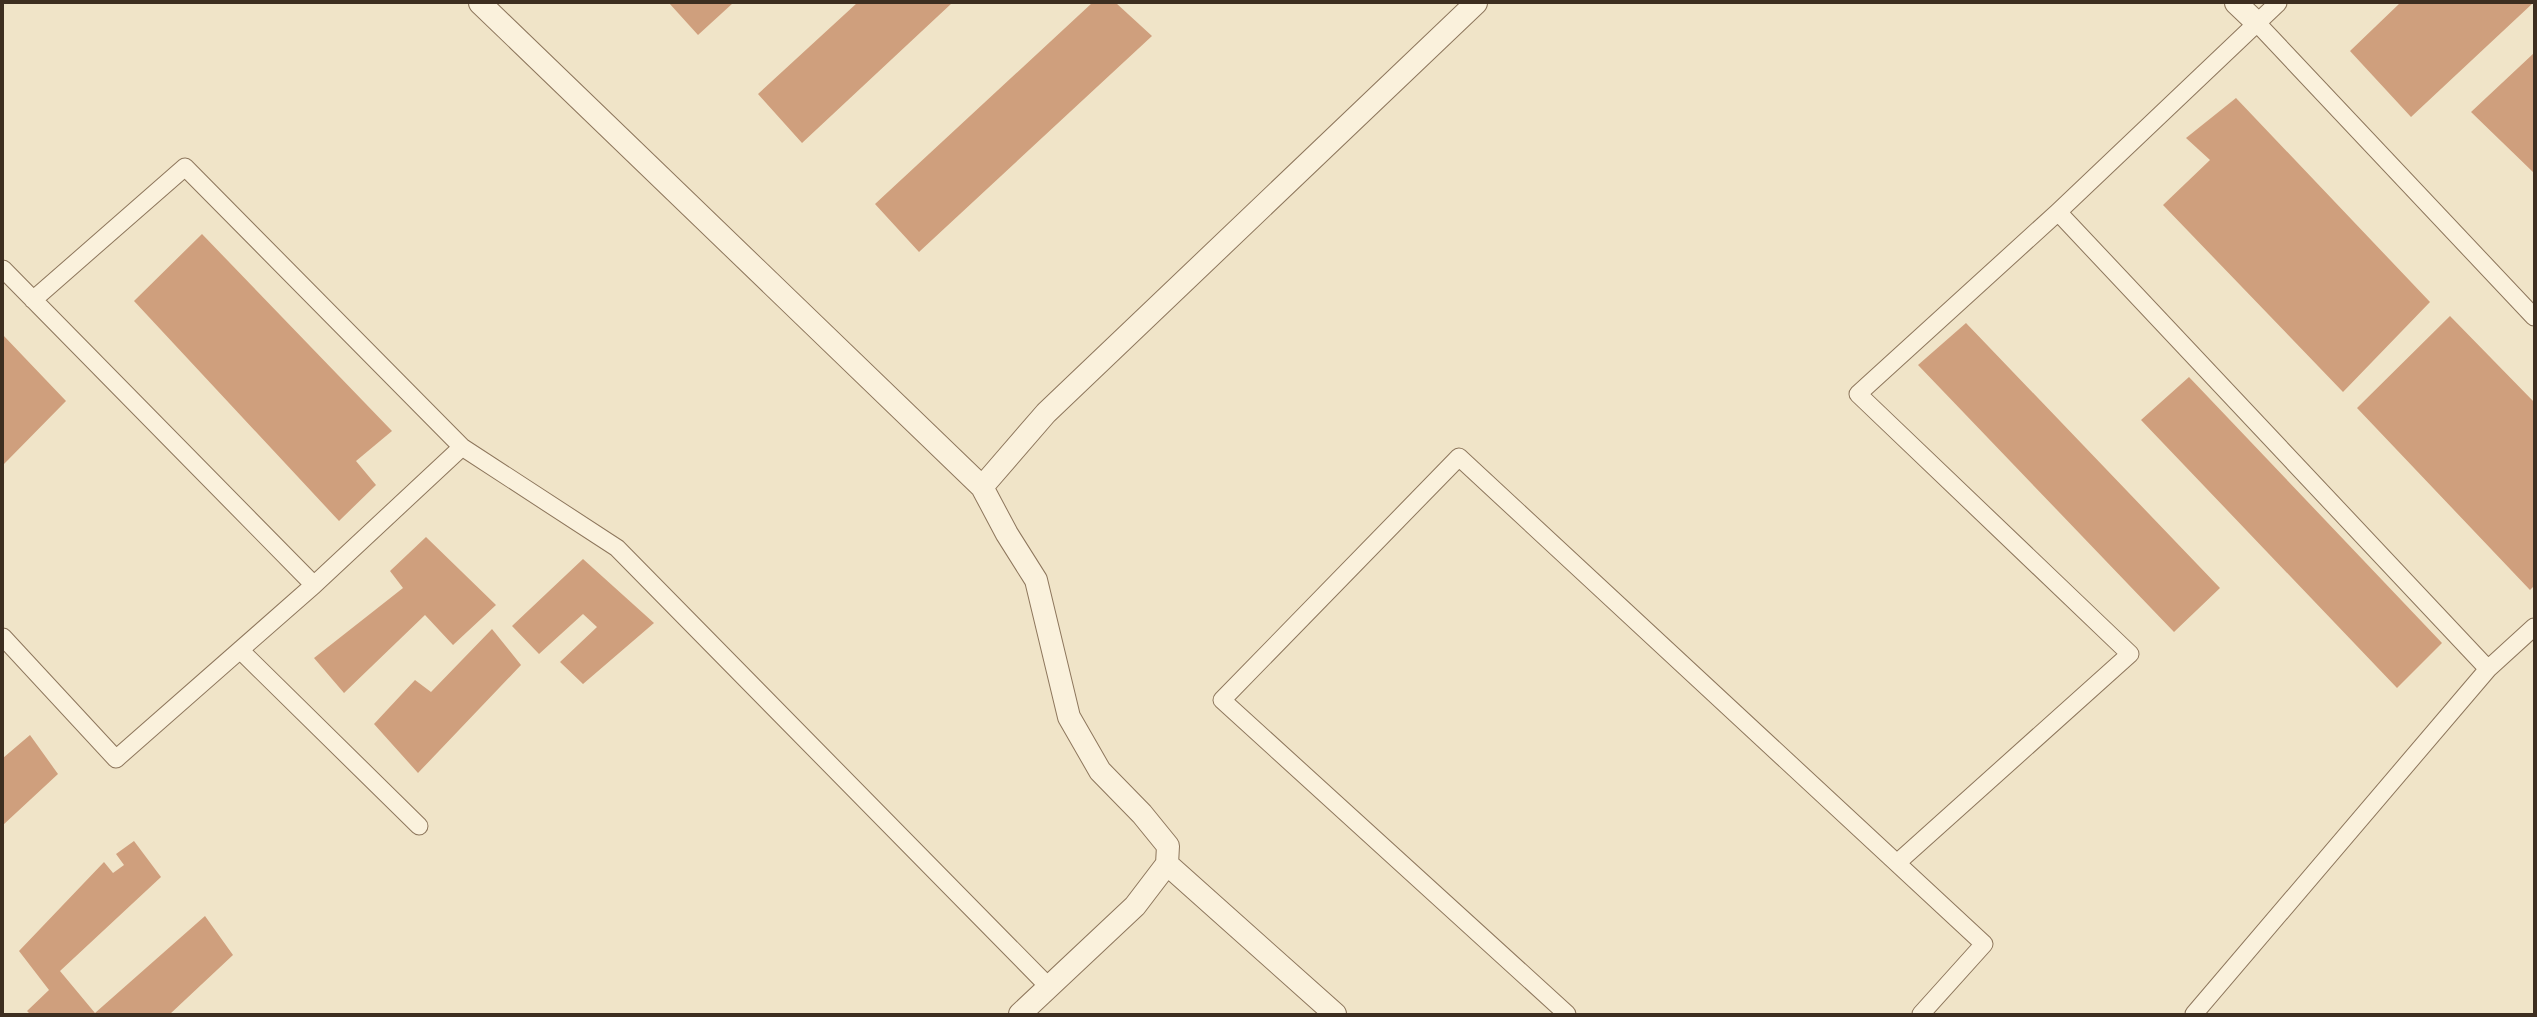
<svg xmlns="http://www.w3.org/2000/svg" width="2537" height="1017" font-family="Merriweather,serif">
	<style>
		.building { fill: #cf9f7d }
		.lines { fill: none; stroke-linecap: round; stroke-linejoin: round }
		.lane-casing { stroke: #8d765c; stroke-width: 19 }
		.street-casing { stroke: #8d765c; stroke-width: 24 }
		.lane { stroke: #faf1dc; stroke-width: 17 }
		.street { stroke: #faf1dc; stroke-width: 22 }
	</style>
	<rect width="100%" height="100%" fill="#f0e4c8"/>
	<path class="building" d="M669 3H733L698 35Z
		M857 3H952L802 143 758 94Z
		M1092 3H1116L1152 36 919 252 875 204Z
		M2400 3H2533L2411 117 2350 51Z
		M2534 53V173L2471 112Z
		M2236 98 2430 302 2343 392 2163 205 2210 160 2186 138Z
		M202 234 392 431 356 461 376 485 339 521 134 301Z
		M2450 316 2534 402V586L2530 590 2357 408Z
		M1966 323 2220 588 2174 632 1918 365Z
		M3 335 66 401 3 465Z
		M2189 377 2442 643 2397 688 2141 420Z
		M426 537 496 605 453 645 425 615 344 693 314 658 403 588 390 571Z
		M583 559 654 623 583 684 560 662 597 627 583 614 539 654 512 626Z
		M492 629 521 665 418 773 374 724 415 680 431 692Z
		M30 735 58 774 3 825V758Z
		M134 841 161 877 60 971 95 1013 205 916 233 955 170 1014H30L27 1011 49 990 19 951 104 862 113 873 124 865 116 854Z"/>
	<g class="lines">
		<g class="lane-casing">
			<path id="lane" d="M2257 23 2534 317
				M2058 212 2488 669
				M3 269 314 585 462 447 617 548 1049 987
				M33 300 185 167 462 447
				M3 637 116 759 314 585
				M240 650 419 826
				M1897 863 2130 654 1858 394 2058 212 2278 3
				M1567 1014 1222 700 1459 457 1984 944 1921 1014
				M2194 1014 2488 669 2534 627"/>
		</g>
		<g class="street-casing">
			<path id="street" d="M480 3 982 487 1007 534 1036 580 1069 717 1100 771 1142 814 1168 846 1167 864 1135 906 1020 1014
				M2236 3 2257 23
				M982 487 1046 413 1476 3
				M1167 864 1335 1014"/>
		</g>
		<use href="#lane" class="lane"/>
		<use href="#street" class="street"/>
	</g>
	<rect width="2537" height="1017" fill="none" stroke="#3d2e20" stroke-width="8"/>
</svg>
